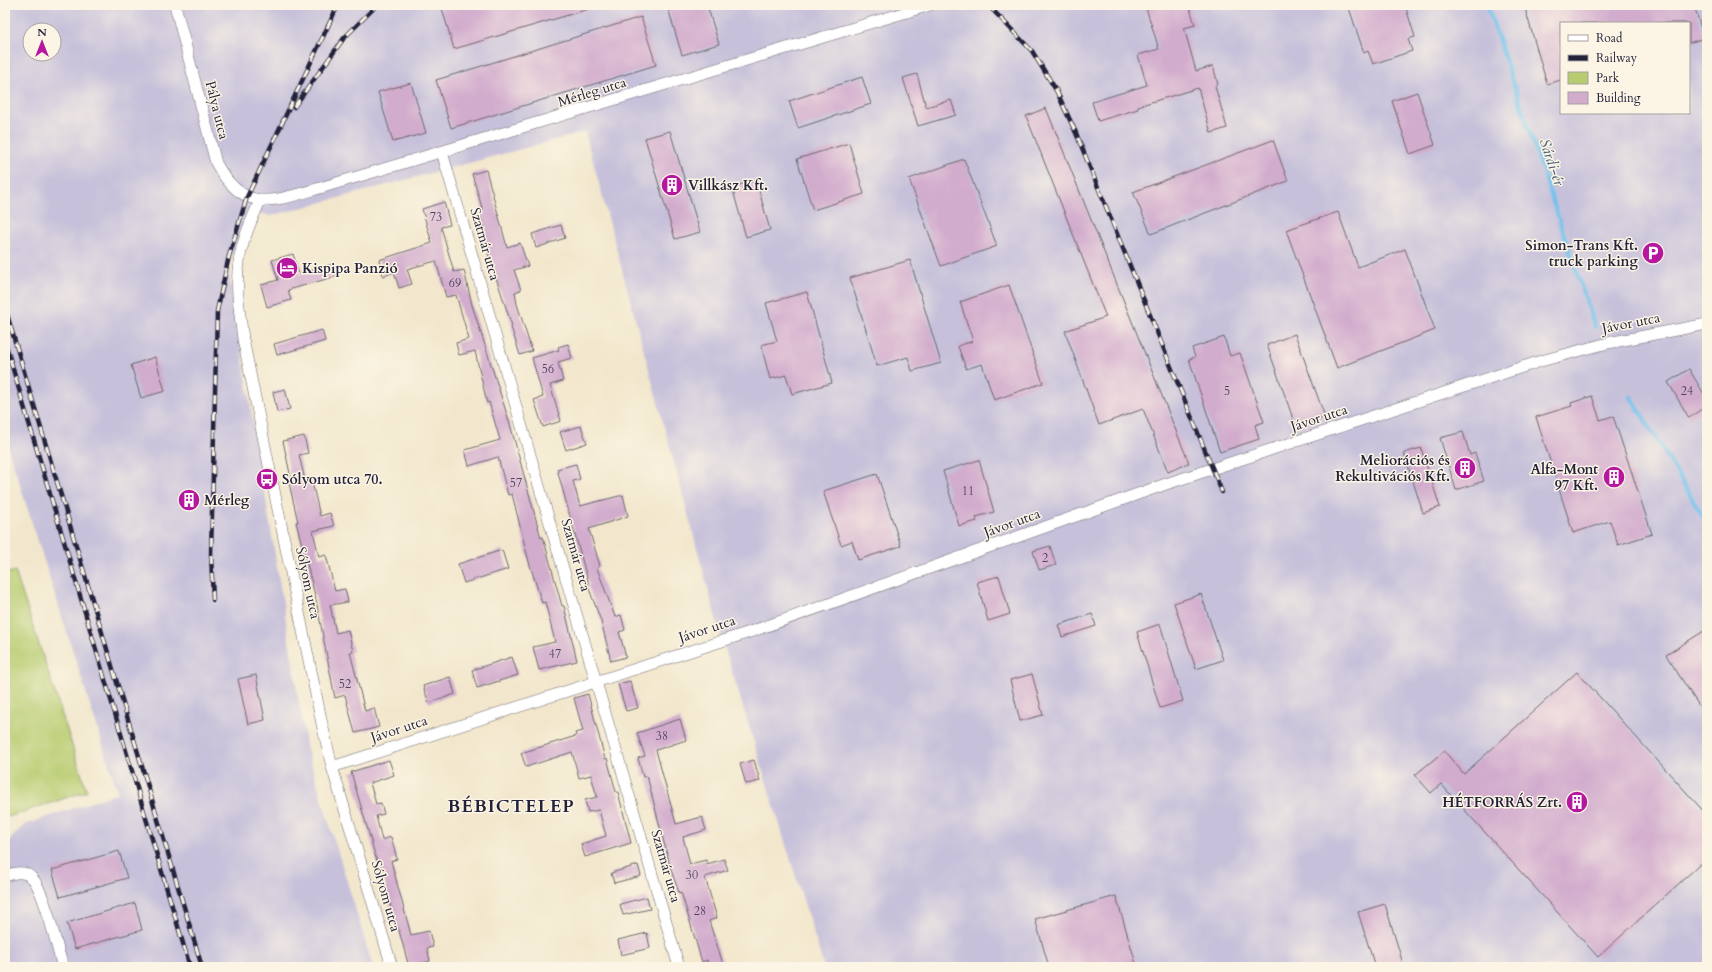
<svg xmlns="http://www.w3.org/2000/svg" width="1712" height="972" font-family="Cardo,serif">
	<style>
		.industrial { fill: #c6c0da; fill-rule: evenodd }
		.green { fill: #b7cc70; stroke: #6c7756 }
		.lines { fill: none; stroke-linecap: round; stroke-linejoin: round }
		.stream { stroke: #71c1ec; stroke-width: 4 }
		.building { fill: #d2accd }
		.street-casing { stroke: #6b676e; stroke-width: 12 }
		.street { stroke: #fff; stroke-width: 11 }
		.rail-casing { stroke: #22223b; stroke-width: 4.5 }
		.rail { stroke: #fcf5e5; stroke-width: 3; stroke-dasharray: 9; stroke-linecap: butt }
		.labels { text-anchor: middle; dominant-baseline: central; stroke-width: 3; stroke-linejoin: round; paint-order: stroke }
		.number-label { font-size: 12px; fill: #4e4460 }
		.street-label { font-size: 14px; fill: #22223b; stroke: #fcf5e5 }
		.poi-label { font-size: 14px; font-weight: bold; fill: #22223b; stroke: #fcf5e5; text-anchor: start }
		.water-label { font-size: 15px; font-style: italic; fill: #3e5a79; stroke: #fcf5e5 }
		.district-label { font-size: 18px; font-weight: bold; letter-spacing: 1px; fill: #22223b; stroke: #fcf5e5 }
	</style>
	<rect width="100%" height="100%" fill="#fcf5e5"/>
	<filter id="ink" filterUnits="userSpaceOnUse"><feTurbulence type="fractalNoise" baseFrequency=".025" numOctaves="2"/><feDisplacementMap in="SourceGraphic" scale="8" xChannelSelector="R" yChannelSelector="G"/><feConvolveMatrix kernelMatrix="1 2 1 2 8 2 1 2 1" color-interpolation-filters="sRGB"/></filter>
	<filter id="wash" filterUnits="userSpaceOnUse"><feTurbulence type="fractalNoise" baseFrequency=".012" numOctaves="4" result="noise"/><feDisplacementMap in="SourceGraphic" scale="16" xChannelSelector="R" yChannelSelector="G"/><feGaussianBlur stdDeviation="0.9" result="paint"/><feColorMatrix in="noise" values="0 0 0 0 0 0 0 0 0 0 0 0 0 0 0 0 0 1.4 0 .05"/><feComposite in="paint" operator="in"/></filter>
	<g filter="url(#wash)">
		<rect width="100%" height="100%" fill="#f2e7cc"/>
		<path class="industrial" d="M5 5H1707V967H824L719 630 585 132 271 216 248 210 228 267 307 750 373 967H5V845L24 825 118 793 5 438ZM1561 23H1689V113H1561ZM30 30H54V54H30Z"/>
		<path class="green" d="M15 571 87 791 5 818V574Z"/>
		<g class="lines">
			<path class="stream" d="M1487 5 1595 327
				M1631 397 1707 523"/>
		</g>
		<g id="blocks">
			<path class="building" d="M441 5H591L592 8 454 49Z
				M667 5H707L719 44 682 55Z
				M1145 5H1189L1195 25 1184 28 1196 71 1213 66 1218 84 1215 86 1227 128 1211 133 1198 88 1138 106V109L1098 121 1092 102 1147 85 1138 55 1159 49Z
				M1348 5H1405L1415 37 1408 39 1412 51 1373 64 1368 51 1364 53Z
				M1524 5H1694L1704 38 1689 43V23H1561V80L1547 84Z
				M641 17 656 65 451 128 436 80Z
				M917 74 926 107 951 100 956 115 918 126 903 78Z
				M862 77 871 104 798 128 789 101Z
				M411 83 426 133 393 142 378 92Z
				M1417 92 1435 145 1410 154 1392 101Z
				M1046 108 1189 463 1168 472 1143 409 1099 425 1065 331 1106 317 1026 116Z
				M670 131 700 232 675 239 645 138Z
				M1273 140 1288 181 1151 234 1133 192Z
				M849 143 864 194 813 210 797 159Z
				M964 159 997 246 941 266 909 179Z
				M486 170 507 247 520 243 528 266 514 270 521 290 515 292 517 304 532 351 520 355 511 327 512 326 488 253 490 252 479 213 483 211 472 174Z
				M756 180 770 230 746 237 732 187Z
				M444 202 450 225 441 227 454 272 464 270 472 305 510 424 541 538 543 537 562 606H564L577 661 539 670 533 647 555 642 545 602 542 603 529 562 512 494 508 495 498 457 469 466 465 450 500 440 489 402 487 403 475 351 459 355 456 343 469 339 456 295 446 297 436 261 407 269 412 284 399 288 394 272 383 276 379 260 432 243 422 209Z
				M1338 212 1358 267 1405 249 1435 330 1337 368 1286 230Z
				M561 225 565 238 536 248 532 234Z
				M293 254 299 274 333 264 337 276 288 290 291 300 267 307 261 285 278 280 272 260Z
				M910 260 941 363 912 371 908 357 877 366 850 278Z
				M1009 285 1043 383 994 400 982 364 966 369 958 346 973 341 960 302Z
				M807 292 832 383 792 394 786 375 770 379 761 345 777 341 766 303Z
				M322 330 325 341 277 355 274 344Z
				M1295 334 1325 417 1296 427 1267 345Z
				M1224 337 1230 356 1240 353 1264 422 1255 425 1259 439 1220 452 1189 359 1195 357 1192 348Z
				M568 344 572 358 558 362 563 381 550 385 561 421 543 427 534 400 543 397 532 358 559 350 558 347Z
				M155 357 165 391 141 398 131 365Z
				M1689 369 1707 399V405L1689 418 1668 382Z
				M285 389 290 409 277 412 273 392Z
				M1592 396 1600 420 1613 416 1652 534 1618 545 1610 521 1573 533 1536 417 1572 406 1571 403Z
				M581 426 587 443 566 450 560 432Z
				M1463 432 1470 455 1475 453 1484 481 1456 490 1440 438Z
				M304 436 308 453 299 455 305 480 311 478 320 516 330 513 334 526 313 531 319 557 326 555 335 591 345 589 348 602 330 605 336 633 348 630 353 652H350L365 711 374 708 379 727 355 733 345 695 335 698 315 595 296 522H298L289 483H292L283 441Z
				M1421 448 1440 507 1423 513 1404 453Z
				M979 460 994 512 976 517 977 521 959 526 943 471Z
				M576 464 580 479 573 481 580 506 623 495 628 516 589 529 600 566 597 568 615 617 621 615 625 630 619 632 626 657 611 661 601 621 588 586 589 585 557 469Z
				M877 474 901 546 858 560 852 541 841 545 823 491Z
				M1050 546 1056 565 1039 570 1033 551Z
				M502 550 508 569 464 583 458 564Z
				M999 576 1010 614 988 621 977 582Z
				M1201 594 1223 660 1196 669 1174 603Z
				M1092 614 1096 626 1062 637 1058 625Z
				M1160 624 1183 701 1160 708 1137 632Z
				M1707 629V718L1666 655Z
				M512 657 518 675 477 688 472 670Z
				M1577 672 1707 815V858L1598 957 1441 784 1431 793 1415 775 1444 751 1464 774Z
				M1032 674 1043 715 1020 721 1010 680Z
				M256 675 265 720 248 724 238 679Z
				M450 677 455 694 429 703 423 686Z
				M630 681 638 708 626 711 618 684Z
				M588 694 605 759 607 758 616 792H618L631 843 585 857 581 844 606 836 599 810 588 812 585 800 597 797 591 775 579 778 572 752 526 767 521 753 576 736 575 733 583 731 574 698Z
				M680 719 686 740 656 750 676 824 702 817 706 830 683 837 690 864 706 860 707 864 724 859 728 870 705 877 717 918 709 921 724 967H709L707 960 702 962 681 892 679 893 671 870 647 776 643 777 638 758 645 756 637 733Z
				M389 760 394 775 370 783 376 804 381 803 384 814 376 816 382 840 391 837 397 859 391 861 411 935 429 931 433 947 427 948 430 961 409 967 398 927 396 928 380 864 378 865 351 772Z
				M754 760 760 781 746 784 740 764Z
				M119 851 127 878 60 897 52 870Z
				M638 865 641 876 614 883 611 873Z
				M1116 896 1137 967H1049L1035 919Z
				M647 897 650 909 623 915 620 904Z
				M135 903 142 930 75 949 67 923Z
				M1385 904 1404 967H1375L1358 912Z
				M647 933 650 948 621 955 618 940Z"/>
		</g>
	</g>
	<g filter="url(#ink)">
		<use href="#blocks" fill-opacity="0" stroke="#6b676e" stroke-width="1"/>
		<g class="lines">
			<g class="street-casing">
				<path id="street" d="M175 5 216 163C244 215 274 201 320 188L930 5
					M442 152 679 967
					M260 201C251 221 242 241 239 262 235 287 240 314 243 339L322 724 332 767 392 967
					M332 767 750 632 1166 484 1541 361 1608 343 1707 324
					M5 876C14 873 24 870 31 877 44 887 57 949 63 967"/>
			</g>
			<use href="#street" class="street"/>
			<g class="rail-casing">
				<path id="rail" d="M988 5 1032 51 1056 90 1076 133 1222 492
					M294 107 344 38 377 5
					M5 308 202 967
					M5 342 190 967
					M213 600 211 554 217 311 229 256 247 197 338 5"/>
			</g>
			<use href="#rail" class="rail"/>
		</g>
	</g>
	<defs>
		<g id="building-disc" transform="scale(1.15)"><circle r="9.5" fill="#b5179e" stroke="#fcf5e5"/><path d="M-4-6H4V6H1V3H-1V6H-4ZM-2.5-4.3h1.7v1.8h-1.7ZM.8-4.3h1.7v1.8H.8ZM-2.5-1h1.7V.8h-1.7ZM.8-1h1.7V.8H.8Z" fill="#fff"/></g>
		<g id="parking-disc" transform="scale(1.15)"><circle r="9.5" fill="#b5179e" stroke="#fcf5e5"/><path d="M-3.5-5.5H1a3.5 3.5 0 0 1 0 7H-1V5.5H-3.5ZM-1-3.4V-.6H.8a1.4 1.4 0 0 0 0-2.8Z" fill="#fff"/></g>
		<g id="hotel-disc" transform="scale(1.15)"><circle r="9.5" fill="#b5179e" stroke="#fcf5e5"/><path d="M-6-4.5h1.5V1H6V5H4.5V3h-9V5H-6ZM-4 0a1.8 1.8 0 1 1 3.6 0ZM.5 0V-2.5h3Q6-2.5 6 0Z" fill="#fff"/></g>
		<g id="bus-disc" transform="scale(1.15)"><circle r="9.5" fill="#b5179e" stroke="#fcf5e5"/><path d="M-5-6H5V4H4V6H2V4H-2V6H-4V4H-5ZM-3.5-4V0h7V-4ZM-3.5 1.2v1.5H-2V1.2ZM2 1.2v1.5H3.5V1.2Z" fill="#fff"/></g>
	</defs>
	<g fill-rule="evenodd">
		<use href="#building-disc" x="672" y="185"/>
		<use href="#parking-disc" x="1653" y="253"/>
		<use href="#hotel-disc" x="287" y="268"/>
		<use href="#building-disc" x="1465" y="468"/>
		<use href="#building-disc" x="1614" y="477"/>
		<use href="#bus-disc" x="267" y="479"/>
		<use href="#building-disc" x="189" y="500"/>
		<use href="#building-disc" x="1577" y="802"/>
	</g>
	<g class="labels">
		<g class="number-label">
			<text x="436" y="217">73</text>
			<text x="455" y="283">69</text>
			<text x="548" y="369">56</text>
			<text x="1227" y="391">5</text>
			<text x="1687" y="391">24</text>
			<text x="516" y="483">57</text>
			<text x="968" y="491">11</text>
			<text x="1045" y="558">2</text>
			<text x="555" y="654">47</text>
			<text x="345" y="684">52</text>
			<text x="662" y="736">38</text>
			<text x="692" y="875">30</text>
			<text x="700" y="911">28</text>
		</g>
		<g class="street-label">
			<text transform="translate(592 92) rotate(-17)">Mérleg utca</text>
			<text transform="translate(217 110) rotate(76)">Pálya utca</text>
			<text transform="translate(485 244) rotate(74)">Szatmár utca</text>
			<text transform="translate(1631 323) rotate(-11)">Jávor utca</text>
			<text transform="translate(1319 418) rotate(-18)">Jávor utca</text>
			<text transform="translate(1012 523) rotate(-20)">Jávor utca</text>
			<text transform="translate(576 555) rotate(74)">Szatmár utca</text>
			<text transform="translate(308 583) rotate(78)">Sólyom utca</text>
			<text transform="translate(707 629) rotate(-18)">Jávor utca</text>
			<text transform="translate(399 729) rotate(-18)">Jávor utca</text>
			<text transform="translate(666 866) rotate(74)">Szatmár utca</text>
			<text transform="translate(386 896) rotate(74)">Sólyom utca</text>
		</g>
		<g class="poi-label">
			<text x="688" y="185">Villkász Kft.</text>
			<text x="1638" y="245" text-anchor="end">Simon-Trans Kft.<tspan x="1638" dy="16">truck parking</tspan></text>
			<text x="302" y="268">Kispipa Panzió</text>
			<text x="1450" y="460" text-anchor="end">Meliorációs és<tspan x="1450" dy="16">Rekultivációs Kft.</tspan></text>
			<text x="1598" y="469" text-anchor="end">Alfa-Mont<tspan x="1598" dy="16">97 Kft.</tspan></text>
			<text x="282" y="479">Sólyom utca 70.</text>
			<text x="204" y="500">Mérleg</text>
			<text x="1562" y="802" text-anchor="end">HÉTFORRÁS Zrt.</text>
		</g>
		<g class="water-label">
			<text transform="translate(1552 162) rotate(71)">Sárdi-ér</text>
		</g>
		<g class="district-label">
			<text x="511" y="806">BÉBICTELEP</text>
		</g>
	</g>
	<rect width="1712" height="972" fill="none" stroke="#fcf5e5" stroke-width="20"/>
	<rect x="1560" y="22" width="130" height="92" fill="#fcf5e5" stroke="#a5a1a1"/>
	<rect x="1568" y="35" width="20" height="6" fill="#ffffff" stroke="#a5a1a1"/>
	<text x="1596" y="42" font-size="12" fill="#22223b">Road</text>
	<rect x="1568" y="55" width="20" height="6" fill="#22223b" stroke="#a5a1a1"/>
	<text x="1596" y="62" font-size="12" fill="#22223b">Railway</text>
	<rect x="1568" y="72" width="20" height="12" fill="#b7cc70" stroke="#a5a1a1"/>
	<text x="1596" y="82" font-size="12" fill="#22223b">Park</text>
	<rect x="1568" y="92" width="20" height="12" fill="#d2accd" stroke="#a5a1a1"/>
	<text x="1596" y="102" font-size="12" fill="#22223b">Building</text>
	<g transform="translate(42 42)"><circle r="19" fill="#fcf5e5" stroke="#a5a1a1"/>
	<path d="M0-3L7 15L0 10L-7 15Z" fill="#b5179e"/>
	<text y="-6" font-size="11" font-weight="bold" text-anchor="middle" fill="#22223b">N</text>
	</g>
</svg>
